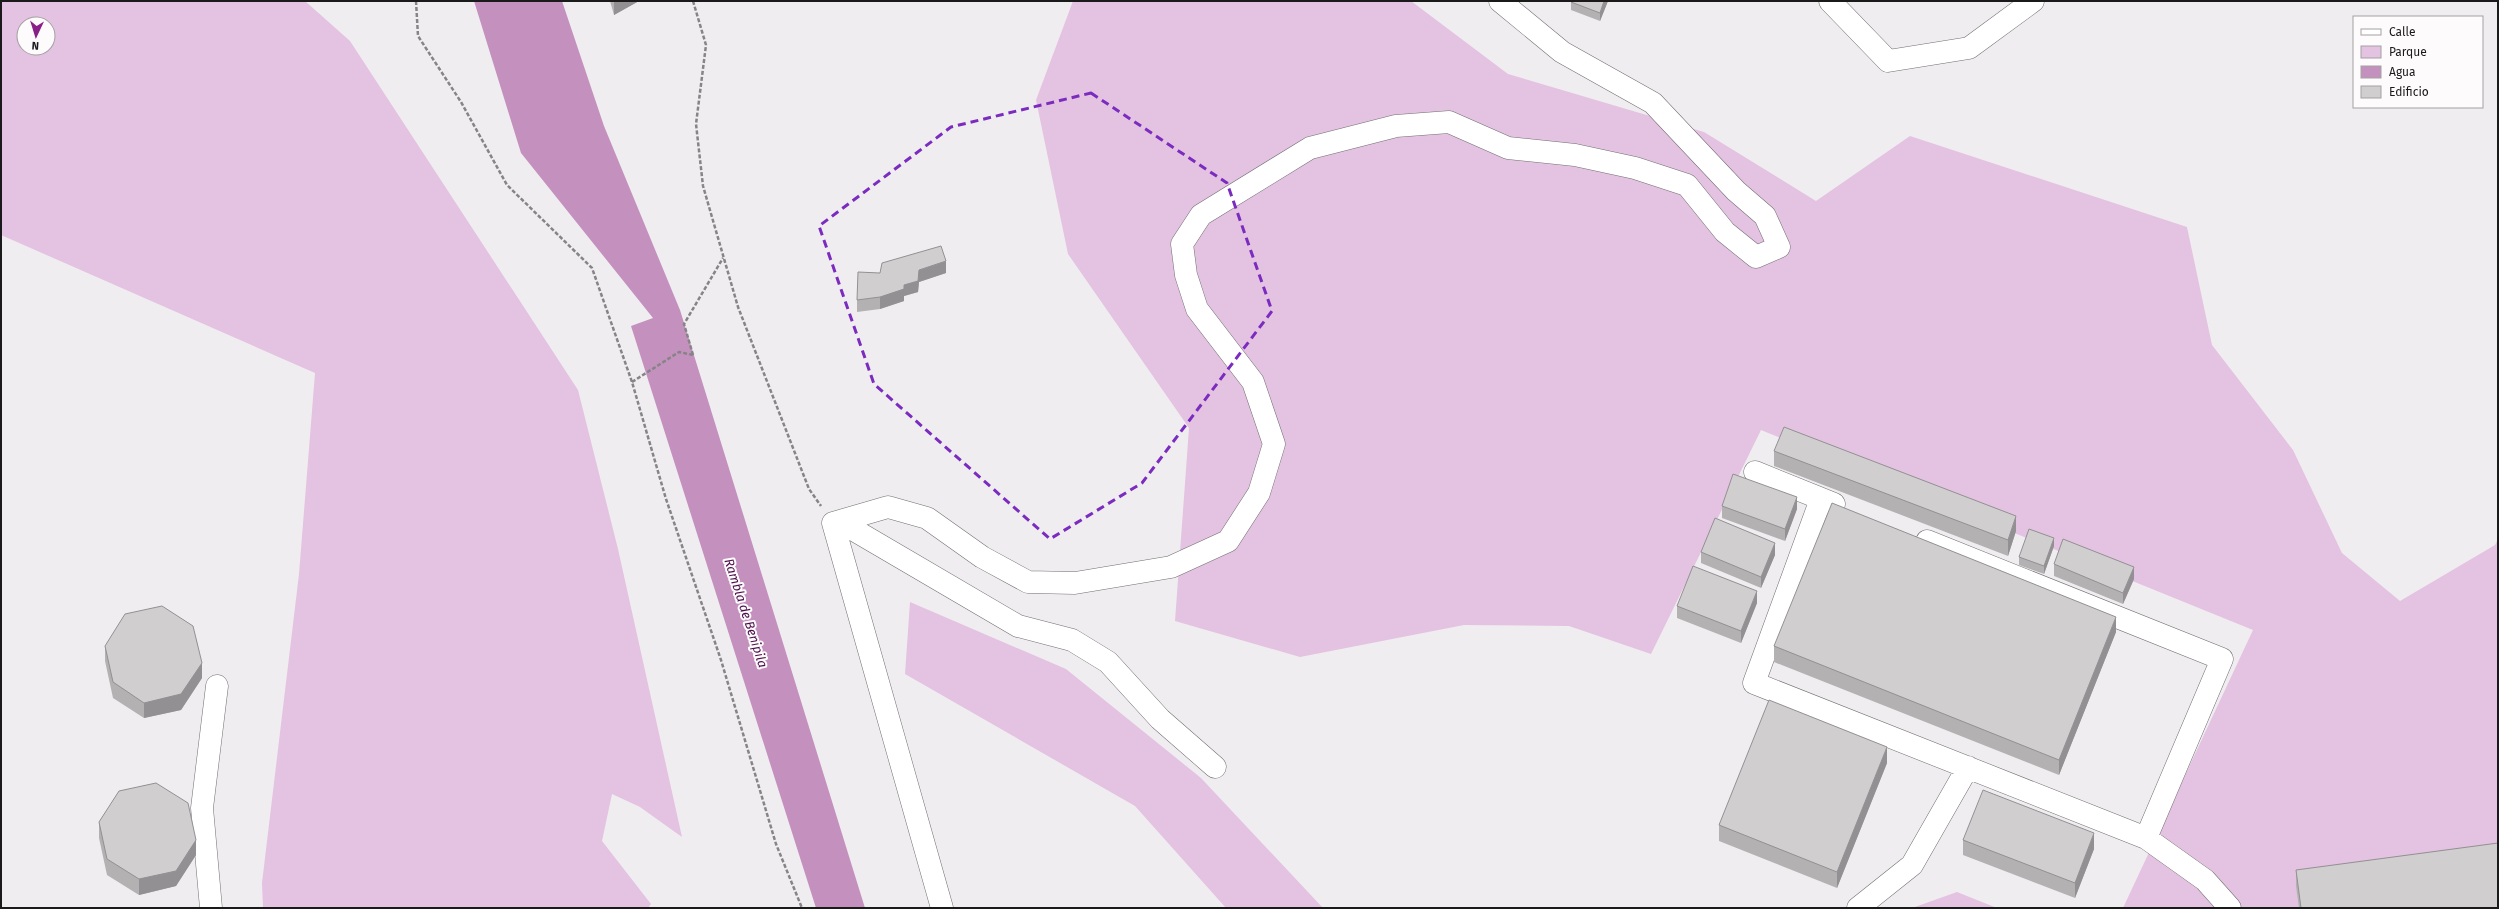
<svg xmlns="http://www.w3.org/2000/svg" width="2499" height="909" font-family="'Fira Sans',sans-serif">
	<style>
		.green { fill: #e4c2e1; fill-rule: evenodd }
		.water { fill: #c491bf }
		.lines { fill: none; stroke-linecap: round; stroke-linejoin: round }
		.minor-casing { stroke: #726f72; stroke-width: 23 }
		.path { stroke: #868486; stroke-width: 2.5; stroke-dasharray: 4 2; stroke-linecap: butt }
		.minor { stroke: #fff; stroke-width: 22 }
		.wall { fill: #b4b1b3 }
		.shaded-wall { fill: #929092 }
		.building { fill: #d1ced0; stroke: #929092 }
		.marked { fill: none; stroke: #7b2cbf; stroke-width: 3; stroke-dasharray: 8 5; stroke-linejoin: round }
		.labels { text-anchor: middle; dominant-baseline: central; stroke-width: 4; stroke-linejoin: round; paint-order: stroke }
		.water-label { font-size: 13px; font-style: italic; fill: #4b0e4a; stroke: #fefbfd }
	</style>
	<rect width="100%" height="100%" fill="#f0edf0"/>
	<path class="green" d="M1 1H305L350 41 578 390 618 549 682 837 640 807 612 794 602 841 651 904 648 908H263L262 883 299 574 315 373 1 235ZM24 24H48V48H24Z
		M1073 1H1411L1508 74 1704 132 1816 201 1910 136 2187 227 2212 345 2293 450 2342 553 2400 601 2495 545 2498 539V908H2123L2253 630 1761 430 1651 654 1569 626 1464 625 1300 657 1175 621 1189 428 1068 254 1036 100Z
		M910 602 1066 669 1201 778 1323 908H1226L1135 806 905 674Z
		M1957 892 1997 908H1912Z"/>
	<path class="water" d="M474 1H562L604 126 680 310 865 908H816L631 326 653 318 521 153Z"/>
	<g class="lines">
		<g class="minor-casing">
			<path id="minor" d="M1830 1 1888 61 1969 48 2033 1
				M1755 472 1834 504
				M1821 499 1754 683 2146 838 2205 880 2230 908
				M833 523 888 507 927 518 982 557 1028 582 1075 583 1171 567 1228 541 1259 493 1274 444 1253 382 1197 309 1186 275 1182 244 1201 215 1310 148 1396 126 1449 122 1508 148 1575 155 1635 168 1687 185 1725 232 1756 257 1779 247 1765 216 1736 191 1653 103 1562 52 1500 1
				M833 523 854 530 1018 626 1072 640 1108 662 1160 719 1215 767
				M833 523 942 908
				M1927 541 2222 659 2146 838
				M211 908 202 808 217 686
				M1858 908 1912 865 1968 767"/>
		</g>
		<path class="path" d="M416 1 418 36 461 102 507 185 592 268 632 382 666 499 721 660 776 844 802 908
			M693 1 706 45 696 124 703 186 738 307 809 489 821 506
			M693 355 684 324 723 258
			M632 382 679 352 693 355"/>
		<use href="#minor" class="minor"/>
	</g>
	<path class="wall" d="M610 1H639L614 15Z
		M1608 1 1600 21 1571 10V2Z
		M880 273H946L919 282 918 292 904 296V301L880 309 857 312V300Z
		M1774 451 2016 531 2008 556 1774 466Z
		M1722 506 1797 509 1785 541 1722 518Z
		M2054 546 2044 574 2019 565V557Z
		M1701 552 1775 555 1761 588 1701 563Z
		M2054 564 2134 579 2123 604 2054 576Z
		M1757 603 1741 643 1677 618V606Z
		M2116 632 2059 775 1774 662V646Z
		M105 646 202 678 181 710 144 718 113 698 105 661Z
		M1887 763 1837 888 1719 841V825Z
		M99 822 196 855 176 886 139 895 107 875 99 838Z
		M1963 840 2094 849 2075 898 1963 855Z
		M2296 870 2498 908H2299L2296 886Z"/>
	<path class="shaded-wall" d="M614 1H639L614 15Z
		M1604 1H1608L1600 21V13Z
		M946 261V273L919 282 918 292 904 296V301L880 309V297L904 285 919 270Z
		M1797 497V509L1785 541V529Z
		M2016 516V531L2008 556V540Z
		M2054 538V546L2044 574V566Z
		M1775 543V555L1761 588V577Z
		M2134 567V579L2123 604V593Z
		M1757 591V603L1741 643V631Z
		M2116 617V632L2059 775V760Z
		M202 663V678L181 710 144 718V703Z
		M1887 747V763L1837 888V872Z
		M2094 833V849L2075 898V883Z
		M196 840V855L176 886 139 895V879Z"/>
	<path class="building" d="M1571 1H1604L1600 13 1571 2Z
		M941 246 946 261 919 270 918 281 904 285V289L880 297 857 300 858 272 880 273 882 263Z
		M1784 427 2016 516 2008 540 1774 451Z
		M1733 474 1797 497 1785 529 1722 506Z
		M1832 503 2116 617 2059 760 1774 646Z
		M1715 518 1775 543 1761 577 1701 552Z
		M2029 529 2054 538 2044 566 2019 557Z
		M2063 539 2134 567 2123 593 2054 564Z
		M1693 566 1757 591 1741 631 1677 606Z
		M162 606 193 626 202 663 181 694 144 703 113 682 105 646 125 614Z
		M1769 700 1887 747 1837 872 1719 825Z
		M156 783 188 803 196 840 176 871 139 879 107 859 99 822 119 791Z
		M1983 790 2094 833 2075 883 1963 840Z
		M2498 843V908H2301L2296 870Z"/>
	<path class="marked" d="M1091 93 1227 183 1272 311 1142 483 1050 539 874 384 819 226 951 127Z"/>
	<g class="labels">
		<g class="water-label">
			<text transform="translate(746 613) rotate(72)">Rambla de Benipila</text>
		</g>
	</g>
	<rect width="2499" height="909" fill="none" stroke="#1b1a1b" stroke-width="4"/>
	<rect x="2353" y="16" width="130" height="92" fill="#fefbfd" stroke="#a3a1a3"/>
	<rect x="2361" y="29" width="20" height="6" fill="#ffffff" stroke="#a3a1a3"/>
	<text x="2389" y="36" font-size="12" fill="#1b1a1b">Calle</text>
	<rect x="2361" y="46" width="20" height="12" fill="#e4c2e1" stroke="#a3a1a3"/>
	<text x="2389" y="56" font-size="12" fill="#1b1a1b">Parque</text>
	<rect x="2361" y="66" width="20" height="12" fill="#c491bf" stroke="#a3a1a3"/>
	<text x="2389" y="76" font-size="12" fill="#1b1a1b">Agua</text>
	<rect x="2361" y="86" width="20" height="12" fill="#d1ced0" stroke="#a3a1a3"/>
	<text x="2389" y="96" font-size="12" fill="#1b1a1b">Edificio</text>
	<g transform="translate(36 36) rotate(184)"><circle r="19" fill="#fefbfd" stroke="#a3a1a3"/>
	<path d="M0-3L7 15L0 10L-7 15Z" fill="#892087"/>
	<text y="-6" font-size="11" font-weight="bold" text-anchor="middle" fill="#1b1a1b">N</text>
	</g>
</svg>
